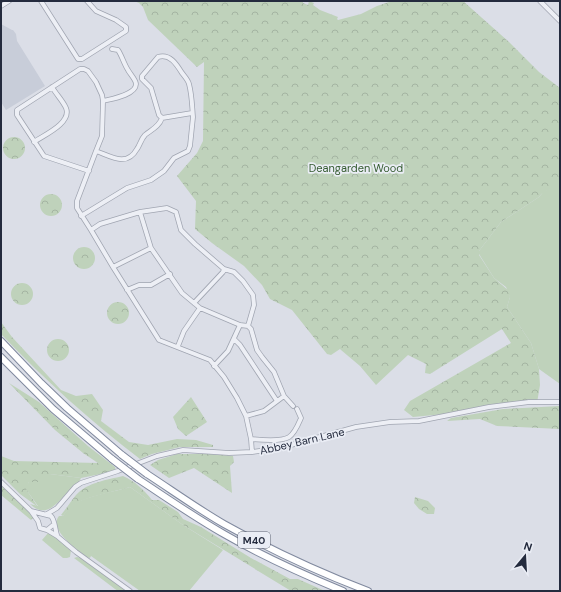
<svg xmlns="http://www.w3.org/2000/svg" width="561" height="592" font-family="'DM Sans',sans-serif">
	<style>
		.built { fill: #c8cdd9 }
		.green { fill: #bfd2bb }
		.forest { fill: url(#forest-crowns) }
		.lines { fill: none; stroke-linecap: round; stroke-linejoin: round }
		.minor-casing { stroke: #a0a5b1; stroke-width: 5.5 }
		.highway-casing { stroke: #818a9f; stroke-width: 8 }
		.minor { stroke: #edeff5; stroke-width: 4 }
		.highway { stroke: #fff; stroke-width: 6 }
		.highway-bridge-casing { stroke: #818a9f; stroke-width: 8; stroke-linecap: butt }
		.highway-bridge { stroke: #fff; stroke-width: 6 }
		.labels { text-anchor: middle; dominant-baseline: central; stroke-width: 3.5; stroke-linejoin: round; paint-order: stroke }
		.shield { fill: #eaedf5; stroke: #5f6575; stroke-width: 1 }
		.shield-label { font-size: 10px; font-weight: bold; fill: #242b3e }
		.park-label { font-size: 11px; fill: #345b30; stroke: #eaedf5 }
		.street-label { font-size: 11px; fill: #242b3e; stroke: #eaedf5 }
	</style>
	<defs>
		<pattern id="forest-crowns" width="20" height="18" patternUnits="userSpaceOnUse"><rect width="20" height="18" fill="#bfd2bb"/><path d="M2 6a3 3 0 1 1 6 0M12 15a3 3 0 1 1 6 0" fill="none" stroke="#a4b4a2"/></pattern>
	</defs>
	<rect width="100%" height="100%" fill="#dbdee7"/>
	<path class="built" d="M1 24 12 30H13L16 34 17 41 45 86 6 110 1 102Z"/>
	<path class="green" d="M550 189H560V384L539 369 531 343 507 307 510 297 506 287 494 278 479 254V251L501 222 539 197 544 191Z
		M50 474 81 478 79 482C74 486 69 491 65 495 55 506 44 518 30 504L38 506 25 488 29 482Z
		M130 487 183 525 223 550 189 591H140L91 556 90 558 86 557C77 550 48 529 59 516H63C65 513 68 509 71 506 84 496 114 492 130 487Z
		M49 532 58 537 71 550 70 557 67 558H63L42 540Z
		M77 557 81 558 127 591H118L115 589 74 558Z"/>
	<path class="forest" d="M134 1H303V3L308 5 309 1 314 3 313 5 320 10 338 17 337 19 338 20 361 14 377 6 392 1H463L509 42 539 72 560 88V189C551 189 545 189 539 197L501 222 479 251V255L494 278 509 291 510 297 507 307 531 343 539 369 540 385 537 403 455 413 413 417 404 410 410 401 511 343 502 329 430 374 425 373 426 364 408 355 376 385 360 366 341 350 340 349 331 355 327 354 292 310 270 299 262 285 244 266 212 243 195 229 196 201 177 176 197 153 203 141 204 62 197 67 148 20 143 7 139 3Z
		M3 148a11 11 0 1 1 22 0a11 11 0 1 1-22 0Z
		M40 205a11 11 0 1 1 22 0a11 11 0 1 1-22 0Z
		M73 258a11 11 0 1 1 22 0a11 11 0 1 1-22 0Z
		M11 294a11 11 0 1 1 22 0a11 11 0 1 1-22 0Z
		M107 313a11 11 0 1 1 22 0a11 11 0 1 1-22 0Z
		M1 322 12 337 61 390 76 396 92 394 103 410 101 421 129 442 148 445 177 439 196 440 213 445V447H180L152 454 140 459C90 421 44 379 1 334Z
		M47 350a11 11 0 1 1 22 0a11 11 0 1 1-22 0Z
		M9 383 39 402 88 446 115 467 116 471 81 478 50 474 47 482H29L26 489 38 507 20 494 1 475V456L14 461 98 463 83 453 55 430Z
		M191 397 207 422 186 436 178 429 173 417Z
		M560 406V429L497 426 480 419 447 421 451 418 503 409Z
		M177 454H210L233 456 234 462 230 466 232 493 194 468 169 478 150 465 158 460Z
		M123 476C136 482 143 489 152 500H159L178 512 183 519 201 527 251 558 290 579H298L325 591H291L183 525 130 487C114 492 82 497 71 507 68 510 65 513 63 516L61 515C66 509 71 501 76 495 88 482 107 480 123 476Z
		M1 484 30 512 34 517 31 520 1 495Z
		M415 497 428 501 435 508 434 514H427L419 509 414 503Z"/>
	<g class="lines">
		<g class="minor-casing">
			<path id="minor" d="M41 1 78 59H82L126 31V27L116 20 96 11 87 1
				M540 1 560 21
				M1 6 9 1
				M103 101C111 99 136 95 136 84 136 80 130 74 128 70 124 64 122 56 118 50L112 49
				M34 142C44 135 72 123 66 108 63 101 56 94 52 87
				M89 171 44 156 17 115V110L80 69H84L88 71 96 82 102 95 103 101 102 136 96 151
				M140 212 151 248 182 293 200 308 240 325
				M81 216 127 188 151 180 164 171 174 158 188 151 190 146 193 117C192 106 192 95 189 84 188 80 185 77 182 73 177 65 170 53 158 57L142 76V79L151 88 159 115 162 118 192 113
				M91 230 77 208V201L96 151C112 157 127 167 137 149 140 145 141 139 145 135 151 130 159 127 162 118
				M113 267 151 248
				M224 269 195 244 181 230 176 212 167 208 140 212 100 224 91 230 113 267 159 340 210 360 224 377 237 398 246 416 251 439 252 452
				M127 290 139 285H151L170 274
				M194 303 223 272 224 269 234 272 243 281 253 295 254 305 248 326 251 329 257 350 262 357 274 372 284 396 264 411 246 416
				M234 339 240 345 277 401
				M178 346 184 331 200 308
				M214 366 228 351 240 325 248 326
				M284 396 293 406
				M251 439C261 440 281 442 289 437 295 433 298 425 301 418L297 409
				M1 482 31 511 38 521 40 528 47 530 53 525
				M31 511 51 516C55 520 55 529 57 535
				M47 514 57 508 75 487 81 483 118 471 157 456 183 450 229 453 252 452 280 448 356 427 390 422 419 421 489 407 529 402H560
				M47 530 57 536 76 552 130 591"/>
		</g>
		<g class="highway-casing">
			<path id="highway" d="M1 341 41 383 67 408 122 455
				M1 357 53 409 112 459
				M147 474C173 491 198 509 224 524 271 550 318 572 368 591
				M138 479C167 498 194 517 224 534 262 556 302 574 343 591"/>
		</g>
		<use href="#minor" class="minor"/>
		<use href="#highway" class="highway"/>
		<g class="highway-bridge-casing">
			<path id="highway-bridge" d="M122 455 147 474
				M112 459 138 479"/>
		</g>
		<use href="#highway-bridge" class="highway-bridge"/>
	</g>
	<g class="labels">
		<rect class="shield" x="238" y="532" width="32" height="16" rx="3"/>
		<g class="shield-label">
			<text x="254" y="540">M40</text>
		</g>
		<g class="park-label">
			<text x="356" y="168">Deangarden Wood</text>
		</g>
		<g class="street-label">
			<text transform="translate(302 441) rotate(-13)">Abbey Barn Lane</text>
		</g>
	</g>
	<rect width="561" height="592" fill="none" stroke="#242b3e" stroke-width="4"/>
	<g transform="translate(525 556) rotate(18)" stroke="#eaedf5" stroke-width="3" paint-order="stroke">
	<path d="M0-3L7 15L0 10L-7 15Z" fill="#242b3e"/>
	<text y="-6" font-size="11" font-weight="bold" text-anchor="middle" fill="#242b3e">N</text>
	</g>
</svg>
